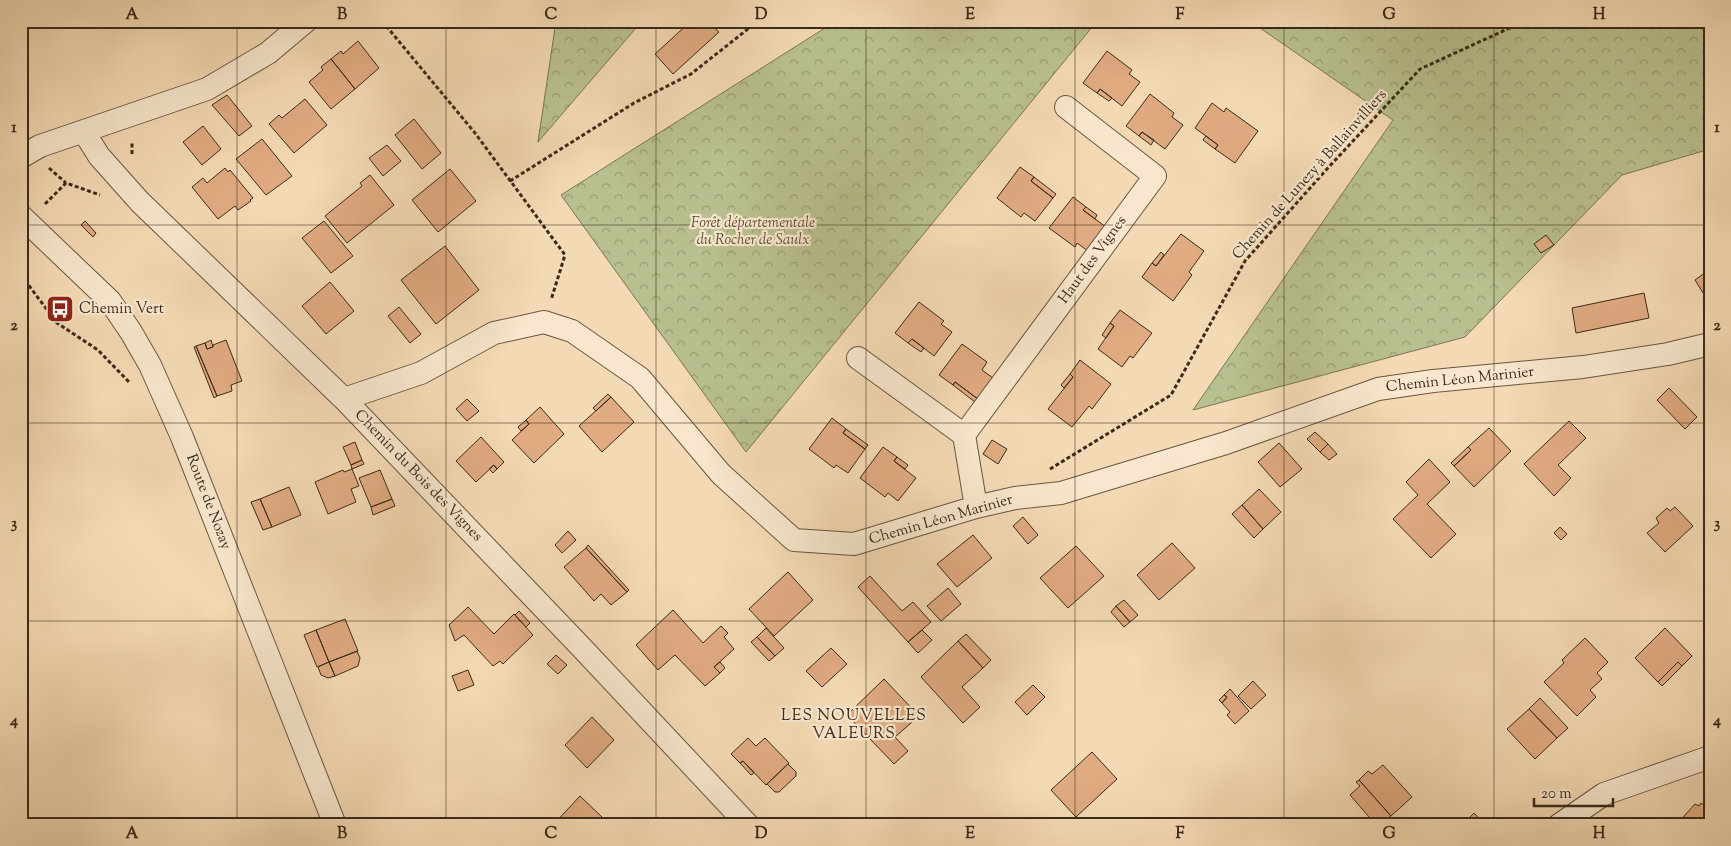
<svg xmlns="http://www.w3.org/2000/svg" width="1731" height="846" font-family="'Sorts Mill Goudy',serif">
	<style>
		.forest { fill: url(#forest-crowns); stroke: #7a7555 }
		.building { fill: #e1ab82; stroke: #3a2a1b }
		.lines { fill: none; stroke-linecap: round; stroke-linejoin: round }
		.street-casing { stroke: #685641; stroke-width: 24 }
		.path { stroke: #3a2a1b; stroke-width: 3; stroke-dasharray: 4 2.5; stroke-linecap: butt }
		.street { stroke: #f8e7ce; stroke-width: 22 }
		.grid { fill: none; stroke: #3a2a1b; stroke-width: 1; stroke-opacity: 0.55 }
		.labels { text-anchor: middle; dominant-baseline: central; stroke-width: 4.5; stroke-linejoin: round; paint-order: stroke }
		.street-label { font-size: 15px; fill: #3a2a1b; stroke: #f8e7ce }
		.park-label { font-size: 15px; font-style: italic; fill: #5a5038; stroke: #f8e7ce }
		.poi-label { font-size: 15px; fill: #3a2a1b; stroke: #f8e7ce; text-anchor: start }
		.neighbourhood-label { font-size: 16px; letter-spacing: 1px; fill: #3a2a1b; stroke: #f8e7ce }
		.neatline { fill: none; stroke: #3a2a1b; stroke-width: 2 }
		.grid-label { font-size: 16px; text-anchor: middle; font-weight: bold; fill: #3a2a1b }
	</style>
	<defs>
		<pattern id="forest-crowns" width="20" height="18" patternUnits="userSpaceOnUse" patternTransform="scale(1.25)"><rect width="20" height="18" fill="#b9c08f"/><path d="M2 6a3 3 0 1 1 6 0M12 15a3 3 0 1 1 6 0" fill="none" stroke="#979c74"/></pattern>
	</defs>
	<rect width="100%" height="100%" fill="#f4dab4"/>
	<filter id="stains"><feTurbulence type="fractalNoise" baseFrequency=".004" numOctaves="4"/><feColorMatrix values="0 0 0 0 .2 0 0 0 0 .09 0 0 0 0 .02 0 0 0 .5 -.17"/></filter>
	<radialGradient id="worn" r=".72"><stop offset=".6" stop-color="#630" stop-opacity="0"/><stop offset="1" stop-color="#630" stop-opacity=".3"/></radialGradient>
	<path class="forest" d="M556 21H642L538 142Z
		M836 21H1097L746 452 561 195Z
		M1250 21H1710V149L1622 175 1465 337 1193 410 1393 120Z"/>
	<path class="building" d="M691 21H693L700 28 708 22 719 32 673 74 655 54Z
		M358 41 379 68 355 89 331 59 341 51 343 54Z
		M1107 51 1132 70 1129 74 1140 82 1122 106 1100 89 1097 93 1083 83Z
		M331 59 355 89 331 109 309 82 323 70 321 67Z
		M1100 89 1112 98 1109 101 1097 93Z
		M1150 94 1174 113 1172 117 1183 125 1165 149 1142 132 1139 136 1126 126Z
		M227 95 252 126 239 136 212 105Z
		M305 99 327 125 294 153 269 124 279 115 282 118Z
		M1212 103 1224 112 1226 108 1258 131 1235 163 1215 149 1218 145 1195 128Z
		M414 119 441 153 422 169 395 135Z
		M203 126 221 149 202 165 183 142Z
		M1142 132 1154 140 1151 145 1139 136Z
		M1206 136 1218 145 1215 149 1203 140Z
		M262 139 292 176 266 195 236 159Z
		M387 145 401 161 383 176 369 158Z
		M1710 154V168L1703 159Z
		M1020 167 1034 177 1031 181 1053 198 1035 221 1024 213 1021 217 997 198Z
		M225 168 228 172 230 170 253 198 250 200 251 201 238 210 235 206 218 219 192 187 203 178 207 183Z
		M450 169 476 201 438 232 412 200Z
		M370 175 394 205 347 243 325 216 362 186 360 183Z
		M1034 177 1056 194 1053 198 1031 181Z
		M1073 197 1086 207 1083 210 1106 227 1088 251 1077 243 1075 247 1049 228Z
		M1086 207 1097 215 1095 219 1083 210Z
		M85 221 96 233 93 237 81 225Z
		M324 221 353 256 331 273 302 238Z
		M1181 234 1204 251 1189 272 1192 275 1173 301 1142 277 1152 263 1156 266Z
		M1546 235 1554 245 1541 253 1534 244Z
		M445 246 479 290 436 324 401 280Z
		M1161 252 1164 255 1156 266 1152 263Z
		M1709 270 1710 293 1705 296 1695 280Z
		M330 282 354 311 326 334 302 306Z
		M1644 293 1649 318 1576 333 1572 308Z
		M1710 293V307L1703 297Z
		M919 302 944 321 941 324 952 332 934 356 912 339 908 343 895 333Z
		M399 307 421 334 410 343 388 316Z
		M1120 310 1152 333 1133 358 1130 356 1122 367 1098 349 1114 326 1110 323Z
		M1710 310V322L1704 314Z
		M1110 323 1114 326 1106 338 1102 335Z
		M912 339 924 348 921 352 908 343Z
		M211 340 213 347 207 349 205 343Z
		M226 340 242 381 231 385 232 391 217 396 196 346 205 343 207 349 213 347V345Z
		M962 344 987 362 982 370 993 378 978 399 955 382 953 385 939 375Z
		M196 346 217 396 214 398 194 347Z
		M1080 360 1111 384 1092 409 1089 406 1072 427 1048 409 1073 377 1070 374Z
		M1070 374 1073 377 1064 388 1061 385Z
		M955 382 978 399 975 402 953 385Z
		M1669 388 1697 417 1685 429 1657 400Z
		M608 394 611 397 596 411 593 408Z
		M611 397 634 422 602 452 579 426Z
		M467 399 479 411 467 421 456 409Z
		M540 407 564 434 534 463 512 440 529 424 526 420Z
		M832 418 846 429 843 433 865 449 848 473 836 465 834 468 809 449Z
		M526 420 529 424 521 431 518 427Z
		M1569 421 1586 438 1558 465 1571 478 1554 496 1524 464Z
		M1489 428 1511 451 1474 487 1454 466 1471 450 1468 447Z
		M846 429 868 445 865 449 843 433Z
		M1315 432 1328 444 1320 452 1307 439Z
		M481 437 504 462 497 469 494 465 476 482 456 461Z
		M992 440 1007 449 998 464 983 454Z
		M355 442 362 460 351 465 343 447Z
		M1279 443 1302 469 1280 487 1258 462Z
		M1328 444 1337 454 1329 460 1320 452Z
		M883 447 897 457 894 461 916 478 898 501 888 493 885 497 860 478Z
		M1468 447 1471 450 1454 466 1451 463Z
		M897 457 908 465 905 469 894 461Z
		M1429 459 1450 482 1427 504 1456 534 1431 558 1393 519 1418 495 1406 482Z
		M362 460 364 464 352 469 351 465Z
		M494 465 497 469 493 473 489 469Z
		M352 469 359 486 351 489 356 502 328 514 315 482 343 470 344 472Z
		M380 470 392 499 371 507 359 478Z
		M289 487 301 515 272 527 260 499Z
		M1259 489 1281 512 1263 529 1242 505Z
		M260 499 272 527 263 530 251 502Z
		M392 499 395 506 373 515 371 507Z
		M1242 505 1263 529 1254 538 1232 514Z
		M1675 507 1693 526 1665 552 1647 533 1659 523 1656 518 1667 508 1670 511Z
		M1023 517 1038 535 1028 544 1013 526Z
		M1560 527 1567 534 1561 540 1554 533Z
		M568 531 576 540 562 553 555 545Z
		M973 535 992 558 957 587 937 564Z
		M1172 543 1195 568 1159 600 1137 575Z
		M588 545 629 590 627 592 586 548Z
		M1076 546 1104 576 1068 608 1040 578Z
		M586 548 627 592 611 605 601 594 594 601 564 567Z
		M788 572 813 600 774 636 749 609Z
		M870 576 902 611 913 602 931 622 908 642 858 587Z
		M948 588 961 604 941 621 927 606Z
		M1124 600 1138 615 1130 622 1116 606Z
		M1116 606 1130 622 1124 627 1111 612Z
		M468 607 494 634 514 614 533 635 503 664 500 661 493 666 464 635 455 641 449 625Z
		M673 610 703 643 721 626 728 633 724 637 734 649 714 667 720 673 705 686 675 655 658 670 636 645Z
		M519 611 530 623 526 627 515 615Z
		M345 619 358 651 329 662 316 630Z
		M766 628 784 648 775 656 757 637Z
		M1665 628 1692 656 1682 666 1678 662 1658 682 1635 658Z
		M316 630 329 662 317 667 304 635Z
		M922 630 932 640 918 653 908 642Z
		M966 634 991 660 983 668 958 641Z
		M757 637 775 656 769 661 751 642Z
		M1585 638 1608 662 1597 673 1602 679 1590 690 1596 697 1577 716 1544 682 1564 663 1562 660Z
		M958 641 983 668 962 687 980 707 963 723 921 677Z
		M831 648 847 664 822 687 806 671Z
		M357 651 360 658 358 666 335 676 329 662Z
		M556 655 567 665 558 674 547 664Z
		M329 662 335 676 328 678 321 675 318 667Z
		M720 662 725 668 720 673 714 667Z
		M1678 662 1682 666 1662 686 1658 682Z
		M468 670 474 685 458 691 452 676Z
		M884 679 919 716 895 737 908 751 894 764 847 715Z
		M1253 681 1266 695 1251 709 1238 696Z
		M1033 685 1045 697 1027 715 1015 702Z
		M1230 689 1249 711 1235 724 1227 715 1230 712 1222 703 1227 697 1224 695Z
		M1224 695 1227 697 1222 703 1219 700Z
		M1540 698 1568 728 1557 738 1529 709Z
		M1529 709 1557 738 1535 759 1507 729Z
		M592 717 614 740 587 768 565 745Z
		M748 738 756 746 765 738 789 763 766 785 743 761 740 763 731 754Z
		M1092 752 1117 779 1076 817 1051 790Z
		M743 761 754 773 751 775 740 763Z
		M788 764 796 772V776L779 792H775L767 784Z
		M1383 765 1412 797 1391 816 1359 780 1368 771 1372 774Z
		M1359 780 1391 816 1381 825H1376L1350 795 1360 786 1356 782Z
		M580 796 603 818 595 825H553Z
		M1701 803 1710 810V825H1676L1695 804 1699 806Z
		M1474 813 1485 825H1462Z
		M1331 818 1337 825H1324Z"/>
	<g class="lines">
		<g class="street-casing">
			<path id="street" d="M84 132 99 156 140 202 344 399 582 648 748 825
				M21 157 40 146 207 89 268 53 306 21
				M21 216 110 301 131 332 150 365 182 437 335 825
				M858 358 964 435 976 507
				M344 399 421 373 494 333 544 322 572 331 640 378 721 474 794 540 854 544 976 507 1015 498 1061 493 1226 443 1378 389 1433 381 1583 367 1668 354 1710 344
				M964 435 1155 176 1066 107
				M1559 825 1604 794 1710 757"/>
		</g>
		<path class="path" d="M382 21 475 133 565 255 551 300
			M132 154V141
			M49 168 66 183
			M510 181 634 103 691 74 758 21
			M45 204 66 183 100 195
			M21 275 57 323 98 350 130 383
			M1050 469 1171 395 1245 261 1327 169 1420 69 1525 21"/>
		<use href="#street" class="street"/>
	</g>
	<path class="grid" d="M237 21V825M446 21V825M656 21V825M866 21V825M1075 21V825M1284 21V825M1494 21V825M21 225H1710M21 423H1710M21 621H1710"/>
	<defs>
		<g id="bus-square" transform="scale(1.4375)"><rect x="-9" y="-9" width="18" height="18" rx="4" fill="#8f2418" stroke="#f8e7ce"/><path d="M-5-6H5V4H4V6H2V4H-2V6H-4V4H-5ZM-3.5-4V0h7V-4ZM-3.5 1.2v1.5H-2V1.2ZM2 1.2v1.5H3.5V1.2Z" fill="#fff"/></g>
	</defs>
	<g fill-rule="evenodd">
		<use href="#bus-square" x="60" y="309"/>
	</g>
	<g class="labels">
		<g class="street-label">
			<text transform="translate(1310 175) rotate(-48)">Chemin de Lunezy à Ballainvilliers</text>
			<text transform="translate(1093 260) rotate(-54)">Haut des Vignes</text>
			<text transform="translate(1460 380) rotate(-6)">Chemin Léon Marinier</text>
			<text transform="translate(418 476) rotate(46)">Chemin du Bois des Vignes</text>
			<text transform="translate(208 502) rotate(69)">Route de Nozay</text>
			<text transform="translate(941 520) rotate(-16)">Chemin Léon Marinier</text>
		</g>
		<g class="park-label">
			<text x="753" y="223">Forêt départementale<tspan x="753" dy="17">du Rocher de Saulx</tspan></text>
		</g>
		<g class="poi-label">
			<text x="79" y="309">Chemin Vert</text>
		</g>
		<g class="neighbourhood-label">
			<text x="854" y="716">LES NOUVELLES<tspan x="854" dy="18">VALEURS</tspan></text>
		</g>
	</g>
	<rect width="1731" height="846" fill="none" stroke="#f4dab4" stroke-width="55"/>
	<path d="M1534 798v8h79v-8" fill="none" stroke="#3a2a1b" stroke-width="2.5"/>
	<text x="1541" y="798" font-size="15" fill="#3a2a1b" stroke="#f8e7ce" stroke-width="4" paint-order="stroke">20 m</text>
	<rect x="28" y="28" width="1676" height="790" class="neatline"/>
	<g class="grid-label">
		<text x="132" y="19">A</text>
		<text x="342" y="19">B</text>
		<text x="551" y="19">C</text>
		<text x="761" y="19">D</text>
		<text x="970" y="19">E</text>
		<text x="1180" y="19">F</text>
		<text x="1389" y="19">G</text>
		<text x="1599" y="19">H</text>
		<text x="14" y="132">1</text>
		<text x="1717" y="132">1</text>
		<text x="14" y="330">2</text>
		<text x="1717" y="330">2</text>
		<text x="14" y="528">3</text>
		<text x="1717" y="528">3</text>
		<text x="14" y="725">4</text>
		<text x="1717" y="725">4</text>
		<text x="132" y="838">A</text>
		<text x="342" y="838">B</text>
		<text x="551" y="838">C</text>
		<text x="761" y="838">D</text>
		<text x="970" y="838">E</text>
		<text x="1180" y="838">F</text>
		<text x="1389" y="838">G</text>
		<text x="1599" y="838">H</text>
	</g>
	<rect width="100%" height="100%" filter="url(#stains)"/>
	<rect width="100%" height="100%" fill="url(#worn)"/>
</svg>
